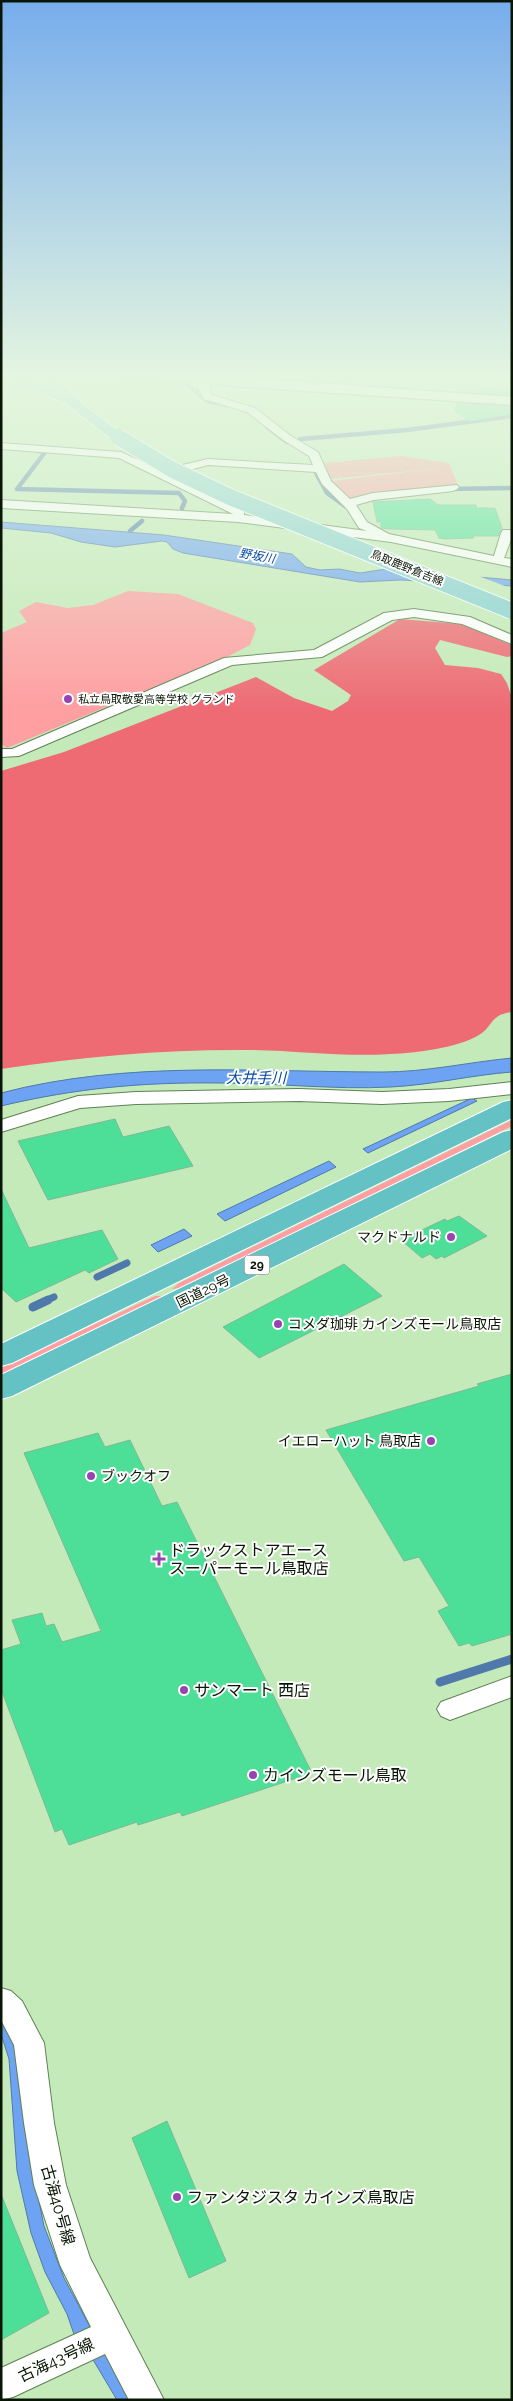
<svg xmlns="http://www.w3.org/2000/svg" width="513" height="2401" font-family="Raleway,'Noto Sans JP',sans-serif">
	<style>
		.green { fill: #ff9fa2 }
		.forest { fill: #ee6b74 }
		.water { fill: #6da3f2; stroke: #4f79ab }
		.pier { fill: #c5eab9 }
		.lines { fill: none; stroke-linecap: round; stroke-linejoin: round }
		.stream-far2 { stroke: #4f79ab; stroke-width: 4.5 }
		.stream-far1 { stroke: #4f79ab; stroke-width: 7 }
		.stream { stroke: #4f79ab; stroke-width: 9 }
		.building { fill: #4ddf97; stroke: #7fb796 }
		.minor-casing { stroke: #5f8054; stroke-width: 2 }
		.tertiary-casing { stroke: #5f8054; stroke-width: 3 }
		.primary-casing { stroke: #fff; stroke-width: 2 }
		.trunk-casing { stroke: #fff; stroke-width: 2 }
		.minor { fill: #fff; fill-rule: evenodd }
		.tertiary { fill: #fff; fill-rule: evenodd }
		.primary { fill: #8bd1d3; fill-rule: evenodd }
		.trunk { fill: #64c2c4; fill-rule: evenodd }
		.primary-bridge-casing { stroke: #fff; stroke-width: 18; stroke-linecap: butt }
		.primary-bridge { stroke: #8bd1d3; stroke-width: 16 }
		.poi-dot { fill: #9843b1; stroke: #fefefe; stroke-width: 2 }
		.labels { text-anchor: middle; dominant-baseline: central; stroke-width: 4; stroke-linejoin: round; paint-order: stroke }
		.far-street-label { font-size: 11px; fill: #091605; stroke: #fefefe }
		.far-poi-label { font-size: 11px; fill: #091605; stroke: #fefefe; text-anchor: start }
		.far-water-label { font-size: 12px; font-style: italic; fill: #034ba1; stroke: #fefefe }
		.shield { fill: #fefefe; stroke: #525c50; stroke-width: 1 }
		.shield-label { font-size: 12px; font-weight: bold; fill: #091605 }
		.poi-label { font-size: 14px; fill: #091605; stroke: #fefefe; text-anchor: end }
		.street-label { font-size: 14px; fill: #091605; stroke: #fefefe }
		.water-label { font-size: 15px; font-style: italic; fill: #034ba1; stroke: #fefefe }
		.near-poi-label { font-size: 16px; fill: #091605; stroke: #fefefe; text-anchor: start }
		.near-street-label { font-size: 16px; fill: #091605; stroke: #fefefe }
	</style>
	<rect width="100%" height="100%" fill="#c5eab9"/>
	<path class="green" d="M401 456 449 463 458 485 349 501 331 481 441 468 341 478 340 476V478L330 479 325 463Z
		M128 591 178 594 253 623 256 629 250 645 229 656 7 748 1 744V633L27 622 19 611 36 602 68 608 93 605Z
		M512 1120V1126L182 1288 172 1289 179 1283Z
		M155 1296H161L159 1302 1 1377V1368Z"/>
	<path class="forest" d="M400 619 461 624 512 645V656L507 657 440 640 435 648 445 665 478 668 501 674 507 683 512 698V1012C489 1015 494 1026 479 1035 458 1048 415 1053 391 1054 345 1057 300 1051 254 1050 169 1049 86 1056 1 1069V771L64 752 256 677 294 698 332 711 348 701 351 695 314 670Z"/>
	<path class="water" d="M1 522 164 535 292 554 306 567 320 570 339 569 360 573 386 569 512 580V586L401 580 360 582 183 553 173 549 167 542 162 541 115 547 81 542 51 533 1 528Z
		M512 1058V1072C471 1075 432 1085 391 1087 334 1090 277 1083 220 1083 143 1082 77 1088 1 1106V1093C127 1060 255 1072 383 1072 427 1072 469 1062 512 1058Z
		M472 1098 477 1101 368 1153 363 1149Z
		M329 1161 336 1167 225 1221 217 1214Z
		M184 1229 192 1236 158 1252 151 1245Z
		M1 2015 12 2025 32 2167 44 2226 64 2278 96 2338 137 2400H117L92 2358 76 2340 67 2314 45 2272 31 2233 17 2171 9 2059 1 2034Z"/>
	<path class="pier" d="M387 567 476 575 510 588 421 584 382 568Z"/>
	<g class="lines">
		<path class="stream-far2" d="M120 378 185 382 207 401 227 405
			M267 427 287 442
			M300 439 407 430 512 416
			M38 451H46L17 489 179 493 185 501 182 508
			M316 473 327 493 345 506
			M448 489 512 488
			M130 531 142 521"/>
		<path class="stream-far1" d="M97 1277 127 1263
			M45 1301 54 1297"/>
		<path class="stream" d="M33 1307 48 1300
			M440 1682 512 1659"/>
	</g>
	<path class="building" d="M460 387 512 390V395L459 391Z
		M457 403 512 407V414L469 421 455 411Z
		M430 499 438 505H476L477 508H495L502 528 498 536H473L474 538 445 539 439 538 435 530 389 529 381 528V522H377L373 502Z
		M115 1119 123 1137 169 1126 193 1166 48 1200 18 1141Z
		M1 1189 29 1248 102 1230 118 1259 89 1273 85 1270 16 1302 1 1288Z
		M459 1216 487 1236 444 1258 442 1256 436 1259 430 1254 422 1258 401 1240 445 1219 447 1221Z
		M344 1264 382 1296 259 1358 223 1327Z
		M512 1374V1634L472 1646 469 1643 459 1646 438 1611 449 1606 419 1557 404 1561 326 1430 479 1386 477 1384Z
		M98 1433 105 1447 130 1440 162 1506 177 1502 312 1773 182 1816 180 1812 138 1825 137 1822 69 1845 62 1829 55 1832 1 1689V1650L21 1644 12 1620 42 1613 46 1626 54 1624 62 1642 101 1631 24 1453Z
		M167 2121 226 2261 189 2278 132 2138Z
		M1 2194 49 2313 1 2340Z"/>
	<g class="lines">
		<g class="minor-casing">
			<path id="minor" d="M199 375H209L207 378 212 395 255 408 291 436 318 452 331 481 350 499 373 493 457 485 459 487 457 489 453 491 374 500 356 505 367 522 389 534 494 556 501 533 503 530H511L512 537 504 558 512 559V567L391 542 238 522 1 508V500L233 514 119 458 1 449V443L121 452 161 470 208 459 313 465 309 456 283 440 247 412 204 399 199 390 197 378ZM208 465 316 472 322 484 347 509 359 528 367 531 244 515V510L171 475Z
				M414 609 470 617 512 635V644L462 624 414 617 392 620 322 657 232 665 19 756 1 757V749H12L224 658 314 650 384 613Z
				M512 1082V1094L449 1101 382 1104 299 1101 136 1104 80 1108 1 1132V1120L78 1096 136 1092 299 1089 382 1092 449 1089Z
				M512 1676V1697L450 1720 441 1716 437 1709 441 1702Z
				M1 1988 11 1991 22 2001 44 2043 54 2123 66 2185 90 2258 164 2400H129L105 2354 13 2397 1 2400V2368L91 2327 60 2265 34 2185 24 2123 14 2045 1 2020Z"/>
		</g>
		<g class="tertiary-casing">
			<path id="tertiary" d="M164 375H204L512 397V405L247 387 171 379Z"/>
		</g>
		<g class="primary-casing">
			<path id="primary" d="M1 375 36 381 52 388 41 375H55L81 403 126 437 123 440H113L65 403 26 387 1 381Z"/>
		</g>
		<g class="trunk-casing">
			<path id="trunk" d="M512 1100V1118L12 1363 1 1366V1344L503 1102Z
				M512 1130V1149L12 1396 1 1399V1375L503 1132Z"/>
		</g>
		<use href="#minor" class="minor"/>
		<use href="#tertiary" class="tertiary"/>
		<use href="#primary" class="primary"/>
		<use href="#trunk" class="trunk"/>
		<g class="primary-bridge-casing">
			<path id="primary-bridge" d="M118 437 173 470 230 497 512 611"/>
		</g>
		<use href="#primary-bridge" class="primary-bridge"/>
	</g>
	<linearGradient id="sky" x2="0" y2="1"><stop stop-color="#77adec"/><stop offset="0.53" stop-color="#e5f6e0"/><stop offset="1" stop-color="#e5f6e0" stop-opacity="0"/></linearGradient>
	<rect width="513" height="711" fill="url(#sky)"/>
	<g class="poi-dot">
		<circle cx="68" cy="699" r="5"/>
		<circle cx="451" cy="1237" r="5"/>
		<circle cx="278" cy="1324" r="5"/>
		<circle cx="431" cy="1441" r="5"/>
		<circle cx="91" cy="1476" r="5"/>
		<path d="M156.5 1551.5h5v5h5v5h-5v5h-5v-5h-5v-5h5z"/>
		<circle cx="184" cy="1690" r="5"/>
		<circle cx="253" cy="1775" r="5"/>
		<circle cx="177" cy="2197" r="5"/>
	</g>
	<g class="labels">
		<g class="far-street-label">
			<text transform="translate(407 568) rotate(22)">鳥取鹿野倉吉線</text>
		</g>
		<g class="far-poi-label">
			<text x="78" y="699">私立鳥取敬愛高等学校 グランド</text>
		</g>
		<g class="far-water-label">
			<text transform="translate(257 556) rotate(10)">野坂川</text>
		</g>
		<rect class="shield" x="244.5" y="1255.5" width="25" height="19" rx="4"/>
		<g class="shield-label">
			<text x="257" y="1265">29</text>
		</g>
		<g class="poi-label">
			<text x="441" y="1237">マクドナルド</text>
			<text x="288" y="1324" text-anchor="start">コメダ珈琲 カインズモール鳥取店</text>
			<text x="421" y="1441">イエローハット 鳥取店</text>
			<text x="101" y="1476" text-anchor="start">ブックオフ</text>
		</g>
		<g class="street-label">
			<text transform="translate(203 1291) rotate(-26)">国道29号</text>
		</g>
		<g class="water-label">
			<text x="256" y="1078">大井手川</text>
		</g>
		<g class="near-poi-label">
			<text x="169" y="1550">ドラックストアエース<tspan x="169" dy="18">スーパーモール鳥取店</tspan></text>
			<text x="194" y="1690">サンマート 西店</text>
			<text x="263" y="1775">カインズモール鳥取</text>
			<text x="187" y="2197">ファンタジスタ カインズ鳥取店</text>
		</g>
		<g class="near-street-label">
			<text transform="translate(58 2205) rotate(74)">古海40号線</text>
			<text transform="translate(56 2360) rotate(-25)">古海43号線</text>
		</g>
	</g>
	<rect width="513" height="2401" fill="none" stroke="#091605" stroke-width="5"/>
</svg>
